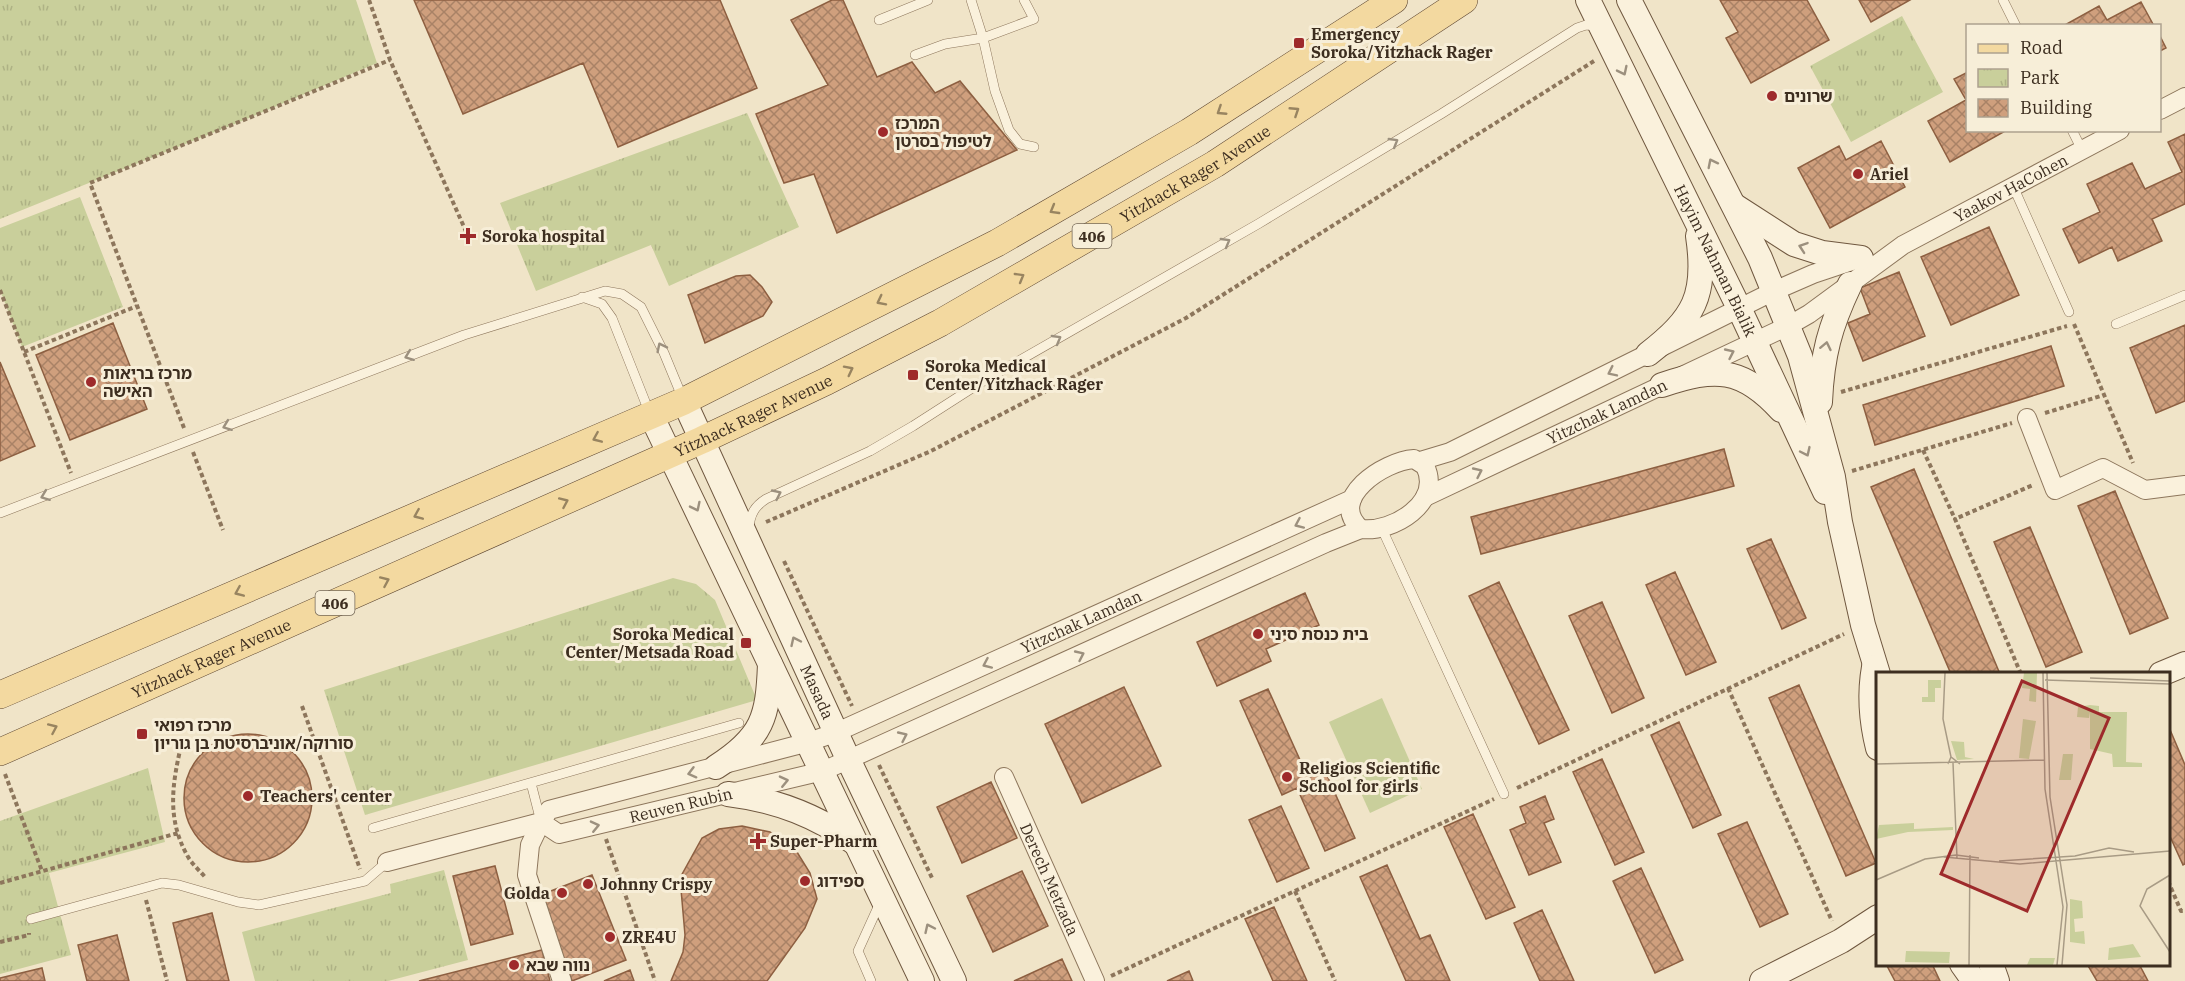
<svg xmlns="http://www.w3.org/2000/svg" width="2185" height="981" font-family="'IBM Plex Serif','Noto Sans Hebrew',serif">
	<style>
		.park { fill: url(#park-tufts) }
		.pitch { fill: #c9cf9b }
		.building { fill: url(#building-cross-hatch); stroke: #8d5f41; stroke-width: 1.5 }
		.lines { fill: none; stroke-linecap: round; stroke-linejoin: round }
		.lane-casing { stroke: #8d765c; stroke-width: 10 }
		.street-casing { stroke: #8d765c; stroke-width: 20 }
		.secondary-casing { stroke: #6f573f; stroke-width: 26 }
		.primary-casing { stroke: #5b4430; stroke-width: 28 }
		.path { stroke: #8d765c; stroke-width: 4; stroke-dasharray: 4.5 3; stroke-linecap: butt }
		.lane { stroke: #faf1dc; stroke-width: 9 }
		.street { stroke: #faf1dc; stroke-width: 18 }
		.secondary { stroke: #faf1dc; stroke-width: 24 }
		.primary { stroke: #f3d9a0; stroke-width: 27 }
		.oneway { stroke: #9c907e }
		.oneway2 { stroke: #988460 }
		.poi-dot { fill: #9e2a2b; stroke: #f7eed8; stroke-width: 2 }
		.labels { text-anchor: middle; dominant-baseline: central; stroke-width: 6; stroke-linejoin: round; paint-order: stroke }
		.shield { fill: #f7eed8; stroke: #756857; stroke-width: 1.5 }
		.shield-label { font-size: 15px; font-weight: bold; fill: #3d2e20 }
		.poi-label { font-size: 16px; font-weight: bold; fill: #3d2e20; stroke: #f7eed8; text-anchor: start }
		.street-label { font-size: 16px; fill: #3d2e20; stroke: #f7eed8 }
		.inset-road { fill: none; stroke: #a89b85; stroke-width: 1.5 }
		.view { fill: #9e2a2b; fill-opacity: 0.15; stroke: #9e2a2b; stroke-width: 3 }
		.inset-edge { fill: none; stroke: #3d2e20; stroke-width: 3 }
	</style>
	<defs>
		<pattern id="park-tufts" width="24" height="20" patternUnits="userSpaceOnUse" patternTransform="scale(1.5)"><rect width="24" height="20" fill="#c9cf9b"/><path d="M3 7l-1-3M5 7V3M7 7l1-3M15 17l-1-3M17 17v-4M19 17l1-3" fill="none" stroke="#aeb285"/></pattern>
		<pattern id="building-cross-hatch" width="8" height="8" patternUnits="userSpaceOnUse" patternTransform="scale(1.5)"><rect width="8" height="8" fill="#cf9f7d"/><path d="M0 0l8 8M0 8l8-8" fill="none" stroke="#a98266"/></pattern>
	</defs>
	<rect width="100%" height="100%" fill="#f0e4c8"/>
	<path class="park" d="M0 0H356L377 63 242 121 0 219Z
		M1902 16 1943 92 1851 142 1810 66Z
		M747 113 799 227 669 286 651 245 536 291 500 203Z
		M80 197 123 307 22 347 0 290V228Z
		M673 578 696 584 715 600 757 700 365 815 324 690Z
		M148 768 165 842 49 873 71 955 0 974V821Z
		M444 870 468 960 388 981H255L242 932 391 893 390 884Z"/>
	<path class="pitch" d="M1382 698 1422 789 1370 813 1329 722Z"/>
	<path class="building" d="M414 0H720L757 88 618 147 583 63 463 114Z
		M832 0H843L877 77 912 62 935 93 960 81 1017 150 837 233 814 174 784 183 756 114 828 85 791 20Z
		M1720 0H1807L1829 40 1751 83 1726 38 1738 32Z
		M1859 0H1910L1871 22Z
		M2141 2 2154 26H2063L2099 6 2107 20Z
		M2160 36 2166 48 2160 51Z
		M1968 72V130H2007L1950 162 1928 121 1966 100 1954 79Z
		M2185 134V204L2152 219 2162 241 2118 261 2112 247 2079 263 2063 229 2100 212 2087 184 2132 163 2145 189 2182 172 2168 142Z
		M1881 141 1905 187 1830 228 1798 168 1839 146 1846 160Z
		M1989 227 2019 295 1951 325 1921 257Z
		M1899 272 1925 336 1863 361 1848 323 1870 314 1860 288Z
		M750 275 762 287 772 302 763 316 705 343 688 295 736 276Z
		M113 323 147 409 70 440 36 355Z
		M2185 325V401L2156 413 2130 348Z
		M2051 346 2064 386 1875 445 1863 405Z
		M0 362 35 446 0 461Z
		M1724 449 1734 486 1481 554 1471 517Z
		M1914 469 2000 674H1951L1871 487Z
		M2115 491 2168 618 2130 634 2078 506Z
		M2030 527 2082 652 2046 667 1994 542Z
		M1771 539 1806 618 1782 629 1747 549Z
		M1675 572 1716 662 1686 675 1646 585Z
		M1499 582 1569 730 1539 744 1469 596Z
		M1305 593 1319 625 1266 649 1271 661 1217 686 1197 642Z
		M1602 602 1644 698 1612 713 1569 616Z
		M1799 685 1876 863 1846 876 1769 698Z
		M1124 687 1161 766 1082 803 1045 724Z
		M1268 689 1305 771 1322 764 1355 838 1325 851 1297 788 1282 795 1240 701Z
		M1679 722 1721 815 1693 828 1651 735Z
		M2168 725 2185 765V864L2183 865 2168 832Z
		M184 798a64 64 0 1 1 128 0a64 64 0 1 1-128 0Z
		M1602 759 1644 852 1615 865 1573 772Z
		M991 782 1017 838 962 863 937 807Z
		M1545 796 1554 819 1544 823 1561 862 1529 875 1510 830 1526 823 1520 807Z
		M1281 806 1309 868 1277 882 1249 820Z
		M1473 814 1515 907 1486 919 1444 827Z
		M1747 822 1788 914 1760 927 1718 834Z
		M742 826 770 832 797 852 810 873 817 899 805 928 767 981H671L683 952 685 935 680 878 702 838 719 829Z
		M1387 865 1420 939 1430 935 1450 981H1406L1360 877Z
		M495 866 513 934 471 945 453 876Z
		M1641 868 1683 960 1655 973 1613 881Z
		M1022 871 1048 926 993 952 967 896Z
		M592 875 626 960 572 981 538 896Z
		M1274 907 1307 981H1273L1245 919Z
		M1542 910 1574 981H1540L1514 923Z
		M212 913 229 981H187L173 923Z
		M117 935 129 981H87L78 945Z
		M542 950 550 981H419Z
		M1062 959 1072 981H1014Z
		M1886 964H1932L1940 981H1895Z
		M2087 964H2139L2148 981H2097Z
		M42 968 45 981H0V978Z
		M630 970 634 981H604Z
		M1189 971 1193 981H1167Z"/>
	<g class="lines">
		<g class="lane-casing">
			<path id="lane" d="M971 0 983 38 995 91 1009 130 1020 144 1034 147
				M1024 0 1034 19
				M2003 0 2016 26
				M879 20 928 0
				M915 55 945 44 983 38 1034 19
				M2072 130 2082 150
				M2013 186 2069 312
				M582 297 602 304 612 318 650 414
				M2116 324 2185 295
				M0 513 464 335 605 291 622 294 641 307 664 353 683 399
				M749 528C750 514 755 506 766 499L870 451 913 426 980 383 1258 224 1441 114 1577 28 1586 25 1597 26
				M1382 529 1504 794
				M531 783 541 822
				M373 828 739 723
				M31 919 162 883 179 885 238 902 259 905 365 881 387 862
				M871 981 858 951 878 907 877 900"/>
		</g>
		<g class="street-casing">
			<g id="street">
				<path d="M2160 110 2185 97"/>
				<path d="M2027 418 2055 490 2103 468 2145 490 2185 485"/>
				<path d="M1414 459 1425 466C1443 502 1393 533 1361 529 1326 499 1384 461 1414 459Z"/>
				<path d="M1420 461 1450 452 1774 291 1813 274 1858 259"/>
				<path id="s1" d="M1425 497 1788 326 1809 314 1903 245 2120 130"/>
				<path id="s2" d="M1004 777 1095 981"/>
				<path id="s3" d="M387 862 541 822 559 834 823 771 1326 543 1361 529"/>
				<path id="s4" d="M562 981 527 875 530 845 541 822 549 810 809 742 837 732 1352 499"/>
			</g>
		</g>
		<g class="secondary-casing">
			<g id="secondary">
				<path id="s5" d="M1588 0 1739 308 1825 492"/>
				<path d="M1629 0 1760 258 1800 356 1833 477 1840 522 1863 625 1878 674"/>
				<path d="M1735 206 1794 244 1822 253 1861 258"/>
				<path d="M1648 354C1694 318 1707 296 1698 236"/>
				<path d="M1662 385C1715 367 1742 367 1781 410"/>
				<path id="s6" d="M684 401 849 761 954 981"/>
				<path d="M1820 402C1822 355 1830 326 1850 284"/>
				<path d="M651 415 922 981"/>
				<path d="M1874 667C1869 695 1871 720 1878 748"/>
				<path d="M2161 674 2185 664"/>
				<path d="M716 767C763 737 768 717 770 664"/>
				<path d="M728 794C777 800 818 816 858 845"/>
				<path d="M1962 964 1974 981"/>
				<path d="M1991 964 1997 981"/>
				<path d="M1762 981 1841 941 1878 917"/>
			</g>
		</g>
		<g class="primary-casing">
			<g id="primary">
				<path d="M0 695 684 401 997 243 1189 132 1394 0"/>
				<path id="s7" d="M0 752 702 440 827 381 940 323 1215 164 1464 0"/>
			</g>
		</g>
		<path class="path" d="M369 0 390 60 468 236
			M0 290 71 473
			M2074 324 2133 463
			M24 352 137 306
			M1841 392 2067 326
			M2045 413 2104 395
			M184 428 90 183 390 60
			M1923 450 1955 519
			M193 452 223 530
			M1852 471 2012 423
			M766 522 931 451 1186 318 1594 61
			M784 561 852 706
			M2021 674 1955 519 2033 485
			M1728 688 1832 921
			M302 706 360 869
			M181 746C172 785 167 819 187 855 191 863 199 870 205 877
			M879 765 932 878
			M5 774 42 871
			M1517 788 1844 634
			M606 839 655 981
			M2168 881 2181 911H2185
			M0 883 178 833
			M1295 891 1335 981
			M146 900 167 981
			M0 942 29 935V933
			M1111 976 1494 799"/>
		<use href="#lane" class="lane"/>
		<use href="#street" class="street"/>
		<use href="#secondary" class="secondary"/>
		<use href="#primary" class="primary"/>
	</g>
	<defs><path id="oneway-chevron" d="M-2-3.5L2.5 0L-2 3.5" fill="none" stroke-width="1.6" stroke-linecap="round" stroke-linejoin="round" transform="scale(1.5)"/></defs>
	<g class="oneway">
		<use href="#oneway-chevron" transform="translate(1623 71) rotate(64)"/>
		<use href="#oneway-chevron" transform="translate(1394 142) rotate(-31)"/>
		<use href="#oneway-chevron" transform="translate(1712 163) rotate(-117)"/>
		<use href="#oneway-chevron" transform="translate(1226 242) rotate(-30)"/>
		<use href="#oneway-chevron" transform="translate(1803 247) rotate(-161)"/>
		<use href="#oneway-chevron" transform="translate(1057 339) rotate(-30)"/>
		<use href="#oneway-chevron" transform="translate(1826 346) rotate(-78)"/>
		<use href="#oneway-chevron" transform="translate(661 347) rotate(-116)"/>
		<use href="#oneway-chevron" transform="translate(1730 353) rotate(-25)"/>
		<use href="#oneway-chevron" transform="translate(409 356) rotate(159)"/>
		<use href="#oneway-chevron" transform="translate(1612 372) rotate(154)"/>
		<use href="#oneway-chevron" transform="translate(227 426) rotate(159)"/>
		<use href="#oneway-chevron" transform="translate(1806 452) rotate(65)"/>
		<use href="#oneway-chevron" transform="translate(1478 472) rotate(-25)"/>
		<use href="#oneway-chevron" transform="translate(777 494) rotate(-25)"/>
		<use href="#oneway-chevron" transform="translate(45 496) rotate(159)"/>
		<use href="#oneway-chevron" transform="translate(696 507) rotate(64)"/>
		<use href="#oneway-chevron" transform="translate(1299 524) rotate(156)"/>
		<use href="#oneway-chevron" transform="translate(795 641) rotate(-115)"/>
		<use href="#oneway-chevron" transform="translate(1080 655) rotate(-25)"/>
		<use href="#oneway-chevron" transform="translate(987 664) rotate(156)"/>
		<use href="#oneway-chevron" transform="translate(903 736) rotate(-25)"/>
		<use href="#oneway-chevron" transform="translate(692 773) rotate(165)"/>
		<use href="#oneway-chevron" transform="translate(784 781) rotate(-13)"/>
		<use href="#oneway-chevron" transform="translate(595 826) rotate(-13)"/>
		<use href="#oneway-chevron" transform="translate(929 928) rotate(-115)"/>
	</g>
	<g class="oneway2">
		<use href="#oneway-chevron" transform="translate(1221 111) rotate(147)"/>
		<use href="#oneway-chevron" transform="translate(1295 111) rotate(-33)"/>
		<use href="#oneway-chevron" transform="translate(1054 210) rotate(150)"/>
		<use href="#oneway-chevron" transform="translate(1020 277) rotate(-30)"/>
		<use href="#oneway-chevron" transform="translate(881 301) rotate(153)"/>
		<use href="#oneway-chevron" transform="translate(849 370) rotate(-27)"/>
		<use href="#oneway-chevron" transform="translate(597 438) rotate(157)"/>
		<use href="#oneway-chevron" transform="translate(564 502) rotate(-24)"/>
		<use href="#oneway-chevron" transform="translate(418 515) rotate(157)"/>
		<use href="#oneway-chevron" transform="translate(385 581) rotate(-24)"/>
		<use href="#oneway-chevron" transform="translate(239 592) rotate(157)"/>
		<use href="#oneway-chevron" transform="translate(53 728) rotate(-24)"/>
	</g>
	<g class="poi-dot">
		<rect x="1293" y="37" width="12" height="12" rx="3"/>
		<circle cx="1772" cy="96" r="6"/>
		<circle cx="883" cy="132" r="6"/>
		<circle cx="1858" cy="174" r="6"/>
		<path d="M465 227h6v6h6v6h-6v6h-6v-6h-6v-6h6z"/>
		<rect x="907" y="369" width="12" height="12" rx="3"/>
		<circle cx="91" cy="382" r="6"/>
		<circle cx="1258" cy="634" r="6"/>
		<rect x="740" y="637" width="12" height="12" rx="3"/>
		<rect x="136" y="728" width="12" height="12" rx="3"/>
		<circle cx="1287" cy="777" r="6"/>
		<circle cx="248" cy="796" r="6"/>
		<path d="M755 832h6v6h6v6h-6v6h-6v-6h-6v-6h6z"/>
		<circle cx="805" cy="881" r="6"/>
		<circle cx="588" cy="884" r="6"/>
		<circle cx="562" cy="893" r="6"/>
		<circle cx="610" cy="937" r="6"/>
		<circle cx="514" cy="965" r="6"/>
	</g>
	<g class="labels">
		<g class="shield">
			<rect x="1072.5" y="224" width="39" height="24" rx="4.5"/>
			<rect x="315.5" y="591" width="39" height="24" rx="4.5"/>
		</g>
		<g class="shield-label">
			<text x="1092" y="236">406</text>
			<text x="335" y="603">406</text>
		</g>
		<g class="poi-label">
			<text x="1311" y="34">Emergency<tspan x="1311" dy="18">Soroka/Yitzhack Rager</tspan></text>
			<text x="1784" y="96">שרונים</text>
			<text x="895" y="123">המרכז<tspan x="895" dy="18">לטיפול בסרטן</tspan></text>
			<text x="1870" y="174">Ariel</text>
			<text x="482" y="236">Soroka hospital</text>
			<text x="925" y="366">Soroka Medical<tspan x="925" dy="18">Center/Yitzhack Rager</tspan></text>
			<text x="103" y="373">מרכז בריאות<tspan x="103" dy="18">האישה</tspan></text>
			<text x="734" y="634" text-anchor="end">Soroka Medical<tspan x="734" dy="18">Center/Metsada Road</tspan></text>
			<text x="1270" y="634">בית כנסת סיני</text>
			<text x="154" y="725">מרכז רפואי<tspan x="154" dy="18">סורוקה/אוניברסיטת בן גוריון</tspan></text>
			<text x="1299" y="768">Religios Scientific<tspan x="1299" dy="18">School for girls</tspan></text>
			<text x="260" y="796">Teachers' center</text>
			<text x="770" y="841">Super-Pharm</text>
			<text x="817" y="881">ספידוג</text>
			<text x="600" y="884">Johnny Crispy</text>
			<text x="550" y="893" text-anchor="end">Golda</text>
			<text x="622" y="937">ZRE4U</text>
			<text x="526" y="965">נווה שבא</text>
		</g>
		<g class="street-label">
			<text stroke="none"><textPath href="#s7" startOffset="1329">Yitzhack Rager Avenue</textPath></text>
			<text stroke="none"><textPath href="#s1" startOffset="664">Yaakov HaCohen</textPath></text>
			<text stroke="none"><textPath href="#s5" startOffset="290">Hayim Nahman Bialik</textPath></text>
			<text stroke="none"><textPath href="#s1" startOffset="201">Yitzchak Lamdan</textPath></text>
			<text stroke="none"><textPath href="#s7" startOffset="825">Yitzhack Rager Avenue</textPath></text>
			<text stroke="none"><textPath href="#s4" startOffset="748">Yitzchak Lamdan</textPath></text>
			<text stroke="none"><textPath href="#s7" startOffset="231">Yitzhack Rager Avenue</textPath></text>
			<text stroke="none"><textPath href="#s6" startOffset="320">Masada</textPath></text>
			<text stroke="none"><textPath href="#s3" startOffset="306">Reuven Rubin</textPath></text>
			<text stroke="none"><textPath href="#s2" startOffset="112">Derech Metzada</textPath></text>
		</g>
	</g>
	<g transform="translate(1876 672)">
		<rect width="294" height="294" fill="#f0e4c8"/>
		<path d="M194 227 206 229 207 246 198 247 199 260 208 259 209 272 194 270Z" fill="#c9cf9b"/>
		<path d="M148 1H161L160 30 153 29 154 17 146 16ZM52 8H65V16H59V30H46V25H52ZM214 33 223 34V40H251L250 90 266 91V95H237L236 82 214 77V40L213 46 201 45 202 35ZM147 47 160 49 153 87 143 86ZM75 69 88 70 89 85 98 87 81 88ZM187 82H197L195 108H183ZM38 151V157L77 155V158L32 160 0 167 3 153ZM30 279 74 280 73 291 29 290ZM154 286H179L177 293H151Z" fill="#c9cf9b"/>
		<path d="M257 272 265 285 232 288 233 276Z" fill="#c9cf9b"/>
		<path class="inset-road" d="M69 1 67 47 75 85M167 1 169 117 187 235 181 293M171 1 174 125 191 233 186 293M214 6 294 9M169 8 294 12M77 91 81 186M0 92 169 88M72 92 75 85 84 92M68 185 144 192 294 179M123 189 199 184 233 176 258 180M294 203 271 217 264 234 294 280M0 208 49 187 80 183 103 186M93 293 94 183"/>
		<path class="view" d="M146 9 233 46 151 239 65 202Z"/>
		<rect width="294" height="294" class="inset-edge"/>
	</g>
	<rect x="1966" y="24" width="195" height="108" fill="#f7eed8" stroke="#ada18e" stroke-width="1.5"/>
	<rect x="1978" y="44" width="30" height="9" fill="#f3d9a0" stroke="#ada18e" stroke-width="1.5"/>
	<text x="2020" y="54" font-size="18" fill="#3d2e20">Road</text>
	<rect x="1978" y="69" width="30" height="18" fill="url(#park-tufts)" stroke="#ada18e" stroke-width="1.5"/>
	<text x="2020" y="84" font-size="18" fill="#3d2e20">Park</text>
	<rect x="1978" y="99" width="30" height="18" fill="url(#building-cross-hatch)" stroke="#ada18e" stroke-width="1.5"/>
	<text x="2020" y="114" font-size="18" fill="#3d2e20">Building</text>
</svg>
